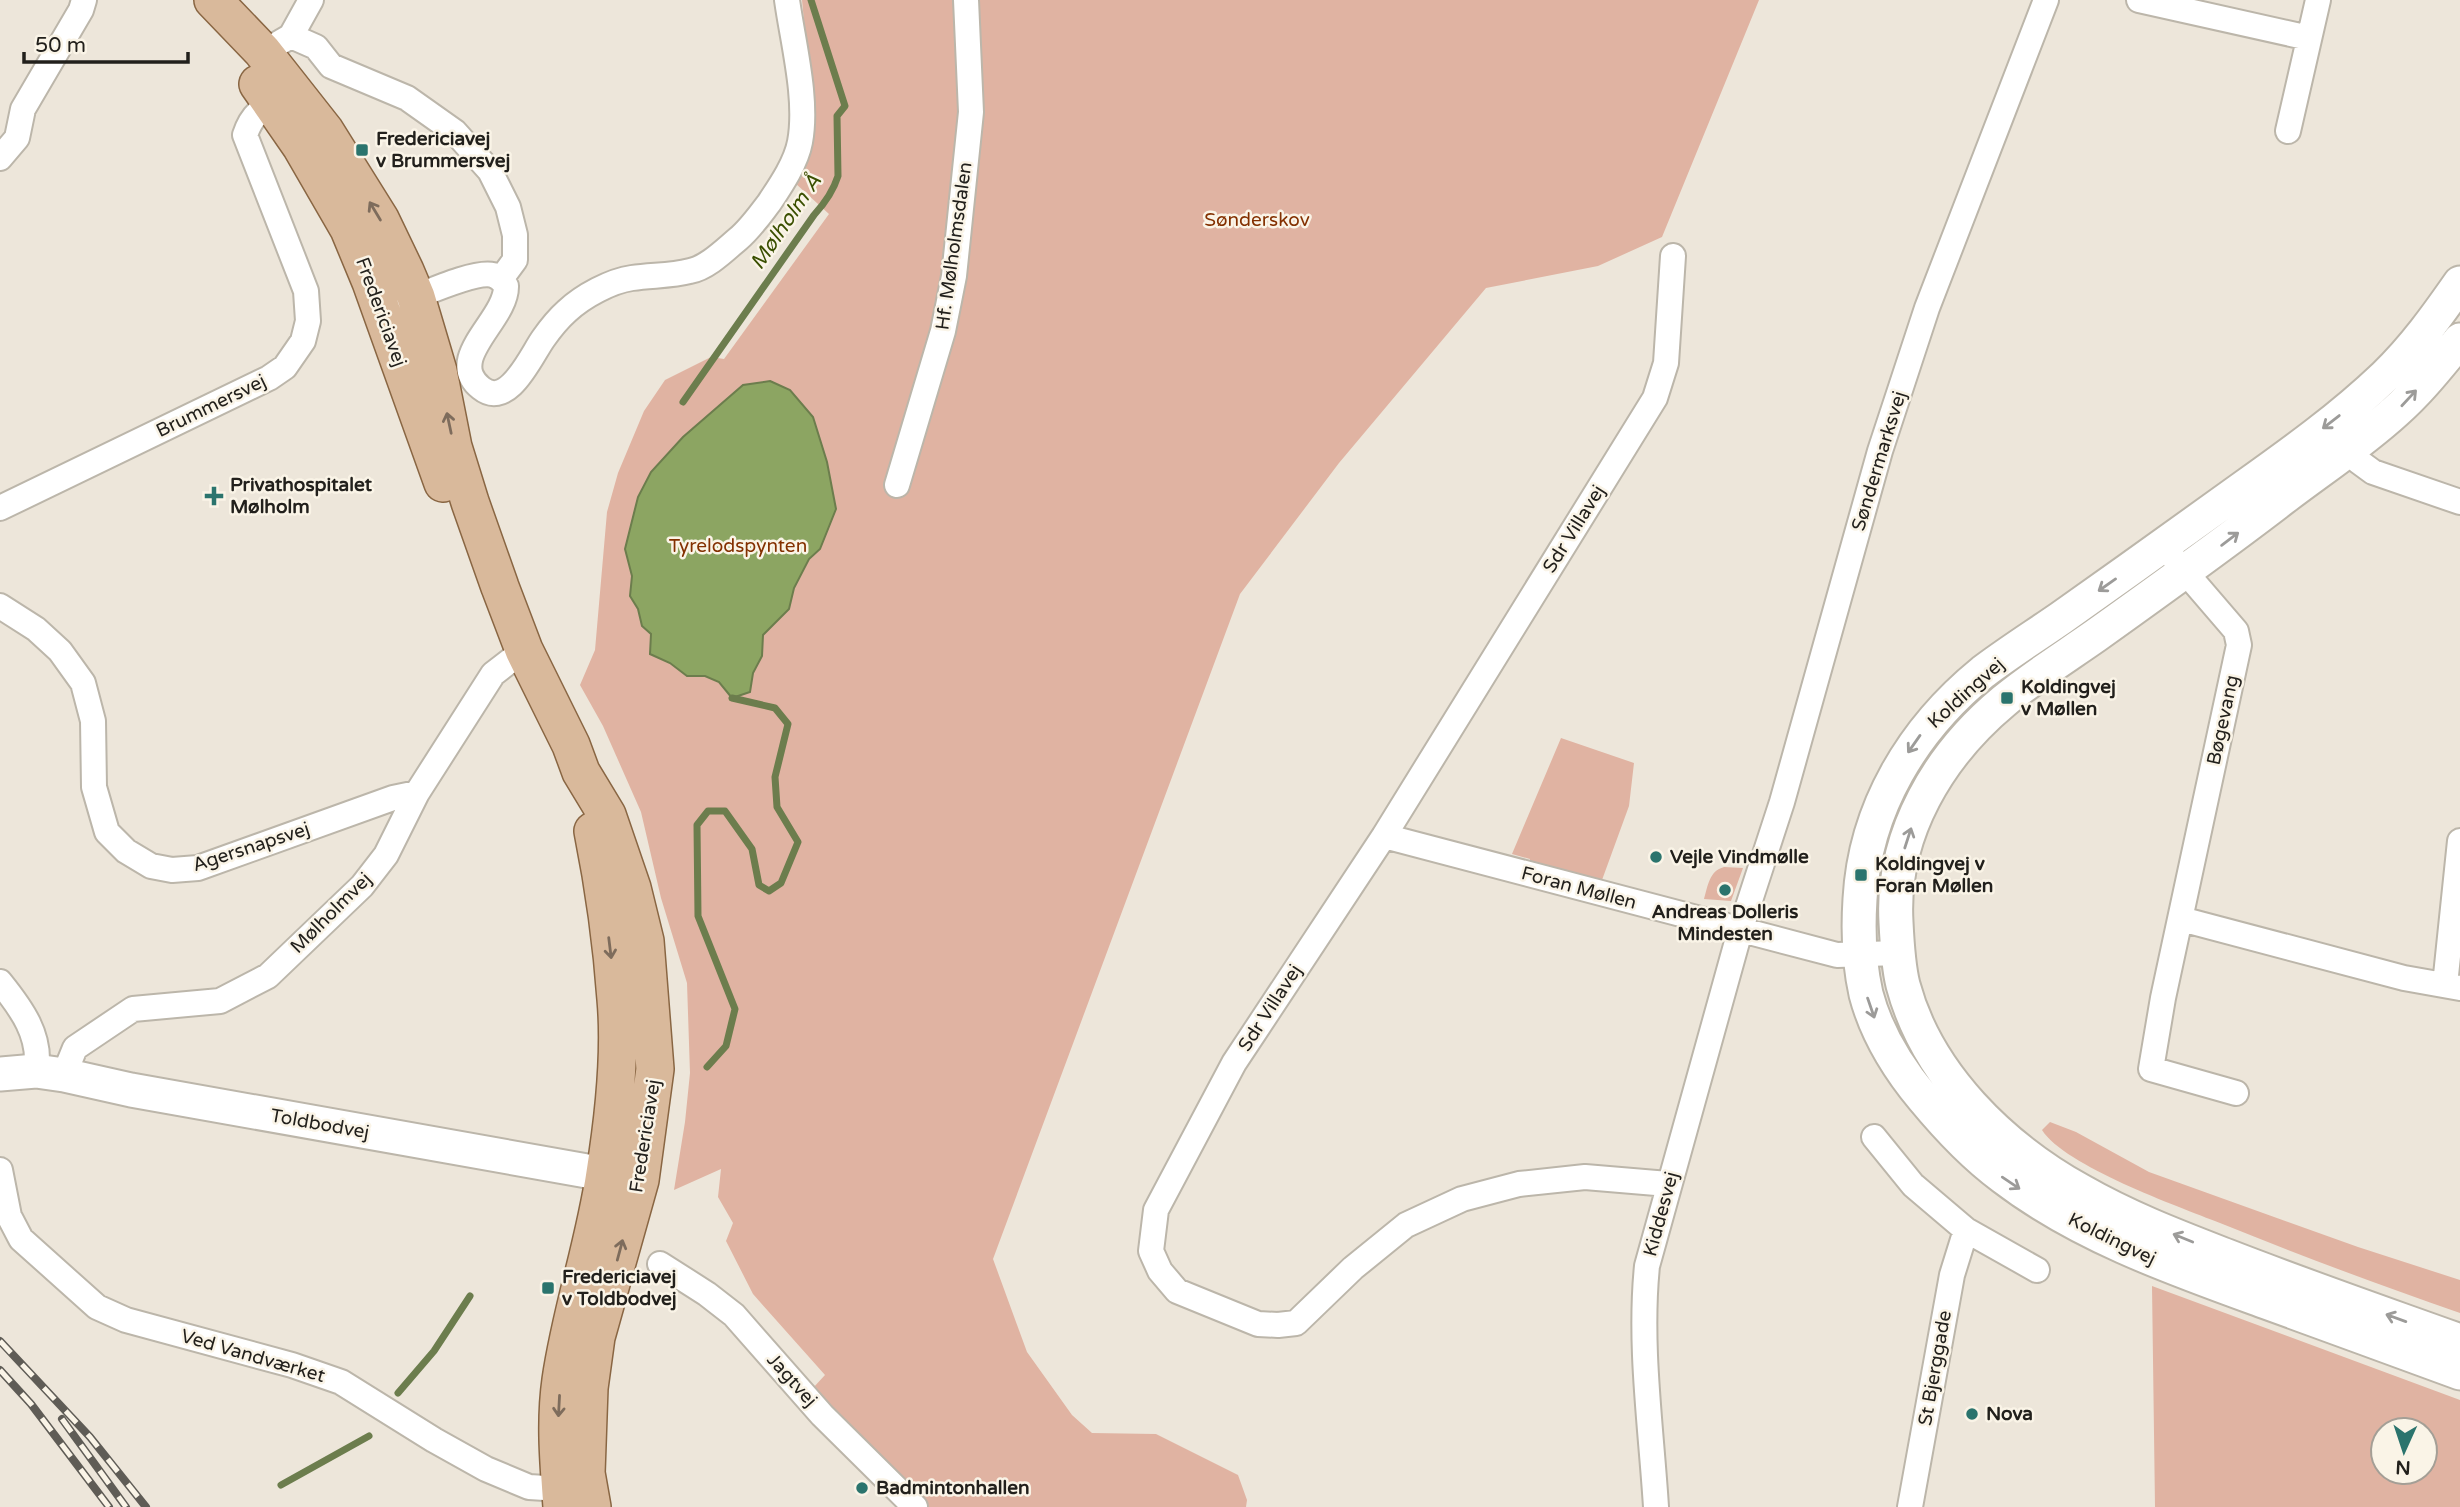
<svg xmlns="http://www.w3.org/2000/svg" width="2460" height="1507" font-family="'Varela Round',sans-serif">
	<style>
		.green { fill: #e0b3a2; fill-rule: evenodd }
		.water { fill: #8ca562; stroke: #6c7d4d; stroke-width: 2 }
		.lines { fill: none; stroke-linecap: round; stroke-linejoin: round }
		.stream { stroke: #6c7d4d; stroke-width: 7 }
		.minor-casing { stroke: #bcb6aa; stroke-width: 28 }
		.secondary-casing { stroke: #bcb6aa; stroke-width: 37 }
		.primary-casing { stroke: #896643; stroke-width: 40 }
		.minor { stroke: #fff; stroke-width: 24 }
		.secondary { stroke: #fff; stroke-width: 33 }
		.primary { stroke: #d9b99b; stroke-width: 37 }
		.rail-casing { stroke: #5f5c56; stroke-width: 8 }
		.rail { stroke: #faf4e7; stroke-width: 5; stroke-dasharray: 16; stroke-linecap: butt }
		.oneway { stroke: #7e6c5c }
		.oneway2 { stroke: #9c9b99 }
		.poi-dot { fill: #2b746d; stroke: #faf4e7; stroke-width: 2.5 }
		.labels { text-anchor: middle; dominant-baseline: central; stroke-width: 5; stroke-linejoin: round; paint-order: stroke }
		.poi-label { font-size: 19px; font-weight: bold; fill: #22201c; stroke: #faf4e7; text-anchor: start }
		.park-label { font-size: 19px; fill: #833001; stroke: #faf4e7 }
		.street-label { font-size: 19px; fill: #22201c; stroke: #faf4e7 }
		.water-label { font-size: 21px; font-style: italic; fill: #3a4f00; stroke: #faf4e7 }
	</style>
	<rect width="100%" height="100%" fill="#ede6da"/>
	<path class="green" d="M802 0H1759L1662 237 1598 266 1486 288 1339 463 1240 594 993 1259 1027 1352 1072 1415 1092 1433 1156 1434 1238 1475 1247 1500 1246 1507H926L813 1388 825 1375 753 1294 726 1241 733 1223 718 1197 721 1169 674 1190 685 1122 690 1073 687 983 661 898 641 812 603 726 580 685 595 650 607 512 618 473 644 411 665 380 711 357 724 359 829 214 795 183 809 73Z
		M1561 738 1634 763 1629 806 1602 880 1530 862V859L1512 854Z
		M1724 867 1743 868 1731 901 1704 899C1708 886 1709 871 1724 867Z
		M2050 1122 2076 1132 2149 1172 2358 1247 2460 1280V1313C2379 1285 2299 1255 2220 1223 2177 1206 2065 1166 2042 1130Z
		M2152 1286 2460 1400V1507H2155ZM2383 1430H2425V1472H2383Z"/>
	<path class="water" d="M770 381 790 390 813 417 827 462 836 509 820 549 809 559 794 588 789 609 763 635 762 656 753 673 750 692 732 698 719 682 705 676H687L670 663 650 654 651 634 642 626 638 609 630 596 632 576 625 549 638 497 651 472 683 437 743 385Z"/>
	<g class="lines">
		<path class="stream" d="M683 402 814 215C825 203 833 192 838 176L837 116 845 106 811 0
			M707 1067 726 1046 735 1009 698 916 697 825 708 811H725L752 849 759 885 769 891 781 883 798 842 777 807 775 777 788 724 775 708 732 698
			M398 1393 434 1351 470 1296
			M281 1485 369 1436"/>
		<g class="minor-casing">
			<path id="minor" d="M2139 0 2309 38
				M291 36 316 47 331 66 407 98 455 132 490 171 508 207 515 235V260L501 279
				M279 43 291 36 311 0
				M2288 131 2318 0
				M0 158 17 138 23 109 81 10 84 0
				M402 302C422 295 475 270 493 275 499 277 503 281 506 286 507 320 444 358 481 388 508 410 531 356 543 339 550 329 558 319 567 311 583 296 611 281 632 278 652 275 671 276 690 271 707 268 725 250 738 239 750 229 759 216 769 203 781 185 796 163 800 142 808 99 793 43 787 0
				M2348 450 2358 461 2373 472 2460 502
				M897 485 943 331 954 276 971 112 966 0
				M0 508 269 378 285 367 303 341 308 321 306 291 245 135C252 113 264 107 283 96
				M2175 560 2236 631 2239 645 2163 998 2151 1069 2236 1093
				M0 606 36 629 60 651 83 683 93 721 94 787 107 832 126 851 151 866 172 870 198 868 393 798 417 793
				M1384 836 1837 955 1898 953
				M2181 919 2404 978 2460 988
				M0 982C21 1008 42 1036 36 1071
				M2445 985 2460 841
				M64 1075 75 1048 133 1009 220 1001 268 976 362 886 386 855 417 793 493 674 524 650
				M1874 1137 1913 1185 1966 1230 2037 1270
				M0 1170 9 1216 21 1239 97 1307 126 1320 292 1365 341 1382 434 1440 486 1469 529 1487 561 1489
				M1668 1184 1585 1177 1519 1184 1462 1199 1406 1225 1353 1268 1296 1323 1278 1325 1258 1324 1177 1291 1160 1271 1151 1251 1156 1210 1234 1063 1384 836 1655 398 1666 363 1673 256
				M660 1264 707 1294 734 1315 822 1415 915 1507
				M1656 1507C1651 1427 1639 1345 1647 1266L1740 931 1782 802 1880 451 1927 308 2046 0
				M1910 1507 1952 1275 1966 1230"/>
		</g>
		<g class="secondary-casing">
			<path id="secondary" d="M2460 283C2437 316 2414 348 2385 376 2341 418 2292 453 2243 488 2182 532 2122 575 2061 618 2035 636 2008 653 1983 672 1913 729 1865 808 1860 899 1858 930 1859 963 1866 994 1876 1032 1898 1068 1923 1098 1947 1127 1973 1155 2003 1177 2080 1236 2175 1269 2266 1302 2331 1326 2395 1349 2460 1373
				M2460 340C2440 364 2420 390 2396 411 2361 443 2320 470 2282 499 2221 546 2158 591 2095 636 2065 657 2033 677 2004 701 1939 755 1891 834 1896 922 1897 943 1898 965 1903 985 1927 1075 2002 1147 2081 1191 2128 1218 2178 1237 2227 1256 2304 1286 2382 1313 2460 1341
				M0 1074 36 1071 64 1075 131 1090 632 1179"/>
		</g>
		<g class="primary-casing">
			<path id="primary" d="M213 0 262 51 325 131 380 219 405 271 416 297 438 371 453 447 470 502 500 587 524 650 571 745 581 772 607 815 632 888 645 941 655 1069 640 1180 596 1337 589 1388 586 1473 592 1507
				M258 84 301 146 349 229 371 282 443 483
				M562 1507C559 1465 555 1422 561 1380 571 1310 595 1243 605 1173 614 1117 621 1055 616 999 612 943 604 886 593 831"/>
		</g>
		<use href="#minor" class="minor"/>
		<use href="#secondary" class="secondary"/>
		<use href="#primary" class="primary"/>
		<g class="rail-casing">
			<path id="rail" d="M0 1341 90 1437 146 1507
				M0 1370 31 1404 109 1507
				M62 1419 126 1507"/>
		</g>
		<use href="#rail" class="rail"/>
	</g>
	<defs><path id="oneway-shaft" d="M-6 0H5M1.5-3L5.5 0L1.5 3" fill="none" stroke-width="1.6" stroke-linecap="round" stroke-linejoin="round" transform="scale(1.75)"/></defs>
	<g class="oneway">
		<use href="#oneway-shaft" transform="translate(375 211) rotate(-121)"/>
		<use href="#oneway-shaft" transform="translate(449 423) rotate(-102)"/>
		<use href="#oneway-shaft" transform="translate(610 948) rotate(83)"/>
		<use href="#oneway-shaft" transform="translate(620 1250) rotate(-75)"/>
		<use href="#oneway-shaft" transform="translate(559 1406) rotate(93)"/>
	</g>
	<g class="oneway2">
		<use href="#oneway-shaft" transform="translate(2409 398) rotate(-47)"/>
		<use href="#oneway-shaft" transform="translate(2331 422) rotate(142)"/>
		<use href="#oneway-shaft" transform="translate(2230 539) rotate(-37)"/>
		<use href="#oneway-shaft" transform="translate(2107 585) rotate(145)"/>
		<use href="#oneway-shaft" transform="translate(1914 744) rotate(125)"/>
		<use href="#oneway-shaft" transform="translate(1908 838) rotate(-72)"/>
		<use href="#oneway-shaft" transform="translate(1871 1008) rotate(71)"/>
		<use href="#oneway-shaft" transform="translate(2011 1183) rotate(34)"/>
		<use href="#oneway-shaft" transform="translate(2183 1238) rotate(-158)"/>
		<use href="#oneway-shaft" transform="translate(2396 1318) rotate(-160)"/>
	</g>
	<g class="poi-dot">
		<rect x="355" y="143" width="14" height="14" rx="3.5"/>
		<path d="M210.5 485.5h7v7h7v7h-7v7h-7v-7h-7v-7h7z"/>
		<rect x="2000" y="691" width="14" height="14" rx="3.5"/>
		<circle cx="1656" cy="857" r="7"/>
		<rect x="1854" y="868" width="14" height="14" rx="3.5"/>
		<circle cx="1725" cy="890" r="7"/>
		<rect x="541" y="1281" width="14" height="14" rx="3.5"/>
		<circle cx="1972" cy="1414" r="7"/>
		<circle cx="862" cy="1488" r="7"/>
	</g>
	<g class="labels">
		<g class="poi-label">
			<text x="376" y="139">Fredericiavej<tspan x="376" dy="22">v Brummersvej</tspan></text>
			<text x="230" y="485">Privathospitalet<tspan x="230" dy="22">Mølholm</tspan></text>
			<text x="2021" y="687">Koldingvej<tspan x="2021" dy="22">v Møllen</tspan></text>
			<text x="1670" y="857">Vejle Vindmølle</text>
			<text x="1875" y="864">Koldingvej v<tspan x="1875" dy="22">Foran Møllen</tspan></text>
			<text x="1725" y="912" text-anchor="middle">Andreas Dolleris<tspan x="1725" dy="22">Mindesten</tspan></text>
			<text x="562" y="1277">Fredericiavej<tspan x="562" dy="22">v Toldbodvej</tspan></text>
			<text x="1986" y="1414">Nova</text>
			<text x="876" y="1488">Badmintonhallen</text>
		</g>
		<g class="park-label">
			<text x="1257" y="220">Sønderskov</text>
			<text x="738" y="546">Tyrelodspynten</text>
		</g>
		<g class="street-label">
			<text transform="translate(954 246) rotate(-82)">Hf. Mølholmsdalen</text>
			<text transform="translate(381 312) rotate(70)">Fredericiavej</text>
			<text transform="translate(211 406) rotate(-26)">Brummersvej</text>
			<text transform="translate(1879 461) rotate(-73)">Søndermarksvej</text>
			<text transform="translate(1574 529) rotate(-58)">Sdr Villavej</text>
			<text transform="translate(1966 693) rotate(-42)">Koldingvej</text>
			<text transform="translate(2223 720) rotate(-78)">Bøgevang</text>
			<text transform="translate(251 847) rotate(-18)">Agersnapsvej</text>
			<text transform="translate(1579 888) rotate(15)">Foran Møllen</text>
			<text transform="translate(331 913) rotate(-45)">Mølholmvej</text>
			<text transform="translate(1270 1008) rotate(-57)">Sdr Villavej</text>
			<text transform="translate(320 1124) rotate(10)">Toldbodvej</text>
			<text transform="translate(645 1136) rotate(-81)">Fredericiavej</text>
			<text transform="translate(1661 1214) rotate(-75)">Kiddesvej</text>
			<text transform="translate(2112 1239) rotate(26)">Koldingvej</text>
			<text transform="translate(253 1356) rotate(16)">Ved Vandværket</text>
			<text transform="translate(1935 1368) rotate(-80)">St Bjerggade</text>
			<text transform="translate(792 1380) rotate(48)">Jagtvej</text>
		</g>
		<g class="water-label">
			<text transform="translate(786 222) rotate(-56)">Mølholm Å</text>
		</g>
	</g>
	<g transform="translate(2404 1451) rotate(183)"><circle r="33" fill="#faf4e7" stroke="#a49f96" stroke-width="2"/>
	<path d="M0-5L12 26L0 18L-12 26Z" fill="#2b746d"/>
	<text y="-10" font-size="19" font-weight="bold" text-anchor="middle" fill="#22201c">N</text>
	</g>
	<path d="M24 52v10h164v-10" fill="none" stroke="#22201c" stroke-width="3.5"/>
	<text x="35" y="52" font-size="21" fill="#22201c" stroke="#faf4e7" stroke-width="5" paint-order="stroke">50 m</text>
</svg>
